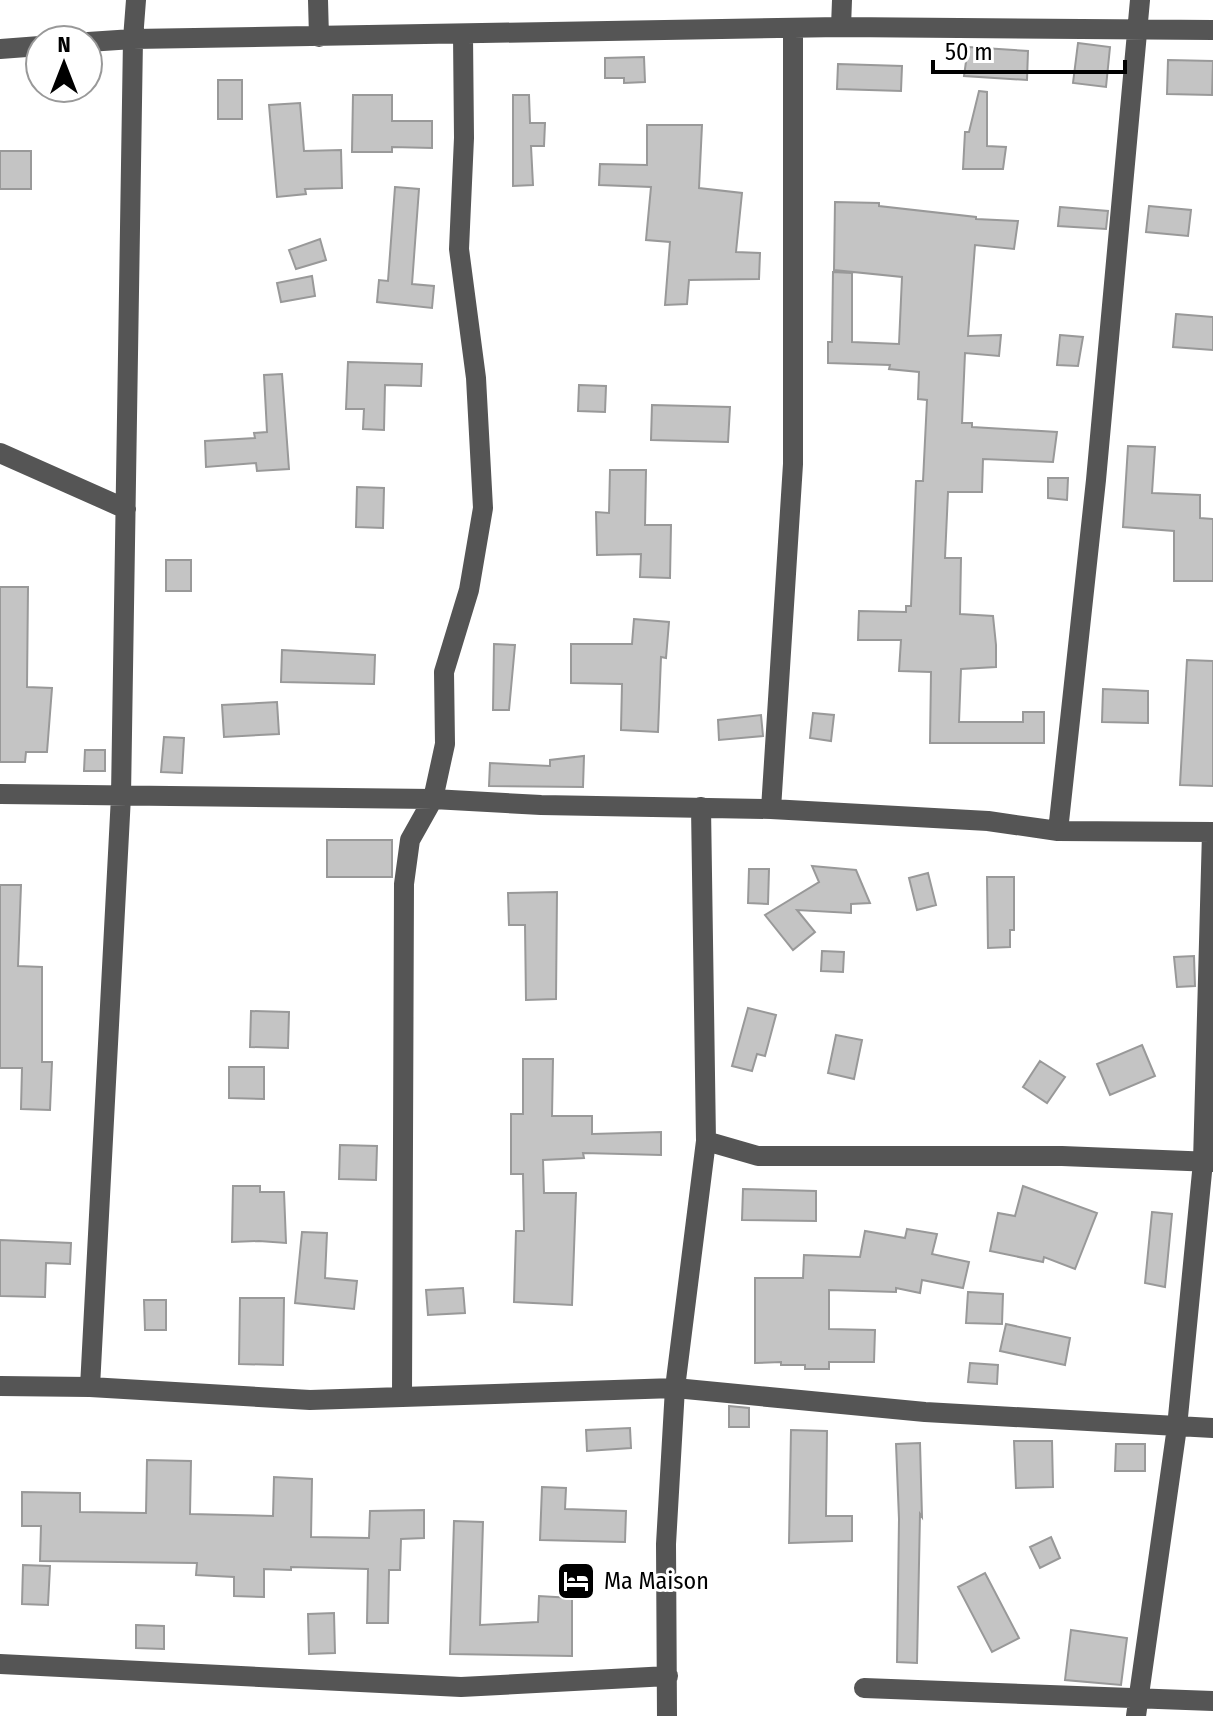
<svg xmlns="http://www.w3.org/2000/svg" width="1213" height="1716" font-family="'Fira Sans Condensed',sans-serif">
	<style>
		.building { fill: #c4c4c4; stroke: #999; stroke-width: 2 }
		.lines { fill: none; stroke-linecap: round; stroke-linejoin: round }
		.minor { stroke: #555; stroke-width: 20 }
		.labels { text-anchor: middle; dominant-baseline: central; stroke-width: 6; stroke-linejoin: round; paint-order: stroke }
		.poi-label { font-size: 24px; fill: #000; stroke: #fff; text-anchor: start }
	</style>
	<rect width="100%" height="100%" fill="#fff"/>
	<path class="building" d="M1078 43 1110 47 1106 87 1073 83Z
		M968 47 1028 51 1027 80 964 76Z
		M644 57 645 82 624 83V78H605V58Z
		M1168 60 1213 61 1212 95 1167 94Z
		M838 64 902 66 901 91 837 89Z
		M218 80H242V119H218Z
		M979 91 987 92V146L1006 147 1003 169H963L965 132H969Z
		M353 95H392V121H432V148L392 147V152H352Z
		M513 95H529L530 123H545L544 146H531L533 185 513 186Z
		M300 103 304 151 341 150 342 188 305 189 306 194 277 197 269 105Z
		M647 125H702L699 188 742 193 736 252 760 253 759 279 689 280 687 304 665 305 670 242 646 240 651 187 599 185 600 164 647 165Z
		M0 151H31V189H0Z
		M395 187 419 189 412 284 434 286 432 308 377 302 379 280 388 281Z
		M835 202 879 203V206L976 217V219L1018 221 1014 249 975 245 968 336 1001 335 999 356 965 353 962 423H972V427L1057 432 1053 462 983 459 982 492H948L945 558H961L960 614 993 616 996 645V667L961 669 959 722H1023V712H1044V743H930L931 672 899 671 901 640H858L859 611 906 612V606H911L916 481H923L927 400 918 399 919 372 889 369 890 365 828 363V342H832L833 272 852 273V342L899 344 902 277 834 270Z
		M1149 206 1191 210 1188 236 1146 232Z
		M1060 207 1108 211 1106 229 1058 226Z
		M320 239 326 260 296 269 289 250Z
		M312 276 315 296 281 302 277 283Z
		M1176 314 1213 317V350L1173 347Z
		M1060 335 1083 337 1078 366 1057 365Z
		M348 362 422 364 421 386 385 385 384 430 363 429 364 409H346Z
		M282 374 289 469 257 471 256 463 206 467 205 441 255 438 254 433 267 432 264 375Z
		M579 385 606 386 605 412 578 411Z
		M652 405 730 407 728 442 651 440Z
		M1128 446 1155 447 1152 493 1200 495V518L1213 519V581H1174V531L1123 527Z
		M610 470H646L645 525H671L670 578 640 577 641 554 597 555 596 512 609 513Z
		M1048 478H1068L1067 500 1048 498Z
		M357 487 384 488 383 528 356 527Z
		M166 560H191V591H166Z
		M0 587H28L27 687 52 688 47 752H26L25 762H0Z
		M634 619 669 622 666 658 661 657 658 732 621 730 622 684 571 683V644H632Z
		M494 644 515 645 509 710H493Z
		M282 650 375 655 374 684 281 682Z
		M1187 660 1213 661V786L1180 785Z
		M1103 689 1148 691V723L1102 722Z
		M277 702 279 734 224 737 222 705Z
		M813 713 834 715 831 741 810 738Z
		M761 715 763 736 719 740 718 720Z
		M164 737 184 738 182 773 161 772Z
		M85 750H105V771H84Z
		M584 756 583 787 489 786 490 763 550 766V760Z
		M327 840H392V877H327Z
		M812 866 856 870 870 903 851 904V913L797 910 815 932 793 950 765 915 819 882Z
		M749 869H769L768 904 748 903Z
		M928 873 936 905 917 910 909 878Z
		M987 877H1014V930H1010V947L988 948Z
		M0 885H21L18 966 42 967V1062H52L50 1110 21 1109 22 1068H0Z
		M557 892 556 999 526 1000 525 925H509L508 893Z
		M822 951 844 952 843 972 821 971Z
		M1194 956 1195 986 1177 987 1174 957Z
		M748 1008 776 1015 765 1056 757 1054 752 1071 732 1066Z
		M251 1011 289 1012 288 1048 250 1047Z
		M836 1035 862 1040 854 1079 828 1073Z
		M1142 1045 1155 1076 1110 1095 1097 1064Z
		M523 1059H553L552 1116H592V1134L661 1132V1155L583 1153 584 1158 543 1160 544 1193H576L572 1305 514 1302 516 1231H524L523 1174H511V1114H523Z
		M1040 1061 1065 1077 1047 1103 1023 1087Z
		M229 1067H264V1099L229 1098Z
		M340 1145 377 1146 376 1180 339 1179Z
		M233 1186H260V1192H284L286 1243 259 1241 232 1242Z
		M1023 1186 1097 1213 1075 1269 1044 1257 1043 1262 990 1251 998 1213 1015 1216Z
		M743 1189 816 1191V1221L742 1220Z
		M1152 1212 1172 1214 1165 1287 1145 1283Z
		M907 1229 937 1234 932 1254 969 1262 963 1288 922 1280 920 1293 896 1288V1292L829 1290V1329L875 1330 874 1362H829V1369H805V1365H781V1362L755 1363V1278H803L804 1255 860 1257 865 1231 905 1238Z
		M302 1232 327 1233 325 1278 357 1281 354 1309 295 1303Z
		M0 1240 71 1243 70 1264 46 1263 45 1297 0 1296Z
		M463 1288 465 1313 428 1315 426 1290Z
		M968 1292 1003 1294 1002 1324 966 1323Z
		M240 1298H284L283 1365 239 1364Z
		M144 1300H166V1330H145Z
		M1006 1324 1070 1338 1065 1365 1000 1351Z
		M970 1363 998 1365 997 1384 968 1382Z
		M729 1406 749 1408V1427H729Z
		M630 1428 631 1448 587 1451 586 1430Z
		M791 1430 827 1431 826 1516H852V1541L789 1543Z
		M1014 1441H1052L1053 1487 1016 1488Z
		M920 1443 922 1517 920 1514 917 1663 897 1662 899 1519 896 1444Z
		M1116 1444H1145V1471H1115Z
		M147 1460 191 1461 190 1514 273 1516 274 1477 312 1479 311 1537 369 1538 370 1511 424 1510V1538L401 1539 400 1570H389L388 1623H367L368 1569 291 1567V1570L264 1569V1597L234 1596V1577L196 1575 197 1563 40 1561 41 1526H22V1492L80 1493V1512L146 1513Z
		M542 1487 566 1488 565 1509 626 1511 625 1542 540 1540Z
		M454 1521 483 1522 480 1625 538 1622 539 1596 572 1598V1656L450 1654Z
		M1051 1537 1060 1558 1040 1568 1030 1547Z
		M23 1565 50 1566 48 1605 22 1604Z
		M985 1573 1019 1638 992 1652 958 1587Z
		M334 1613 335 1653 309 1654 308 1614Z
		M136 1625 164 1626V1649L136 1648Z
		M1071 1630 1127 1638 1121 1685 1065 1680Z"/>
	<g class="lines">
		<path class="minor" d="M318 0 319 37
			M841 27 842 0
			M88 42 133 39 841 27 1213 30
			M0 49 40 46
			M0 453 126 509
			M0 794 433 799 541 805 771 809 988 821 1058 831 1213 832
			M771 809 793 464V29
			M1058 831 1096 480 1140 0
			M706 1141 758 1156H1062L1213 1162
			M0 1386 90 1387 310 1400 675 1388 925 1412 1213 1428
			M90 1387 121 796 133 39 136 0
			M402 1397 404 884 410 840 433 799 445 744 444 672 469 590 483 508 476 378 459 249 464 138 463 35
			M0 1664 461 1687 668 1676
			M864 1688 1213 1701
			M667 1716 666 1544 675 1388 706 1141 701 807
			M1136 1716 1177 1427 1203 1162 1212 832"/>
	</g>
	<defs>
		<g id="hotel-square" transform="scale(2)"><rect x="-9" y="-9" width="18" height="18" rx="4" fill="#000" stroke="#fff"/><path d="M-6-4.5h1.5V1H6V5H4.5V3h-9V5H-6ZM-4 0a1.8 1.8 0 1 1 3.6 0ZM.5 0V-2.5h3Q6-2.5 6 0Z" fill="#fff"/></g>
	</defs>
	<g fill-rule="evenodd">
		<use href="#hotel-square" x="576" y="1581"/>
	</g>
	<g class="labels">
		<g class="poi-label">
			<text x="604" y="1581">Ma Maison</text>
		</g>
	</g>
	<g transform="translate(64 64)"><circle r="38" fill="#ffffff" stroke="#999999" stroke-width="2"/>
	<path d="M0-6L14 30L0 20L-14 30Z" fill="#000000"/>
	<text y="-12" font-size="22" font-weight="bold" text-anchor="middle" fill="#000000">N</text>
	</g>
	<path d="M933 60v12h192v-12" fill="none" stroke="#000000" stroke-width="4"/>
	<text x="945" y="60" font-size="24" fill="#000000" stroke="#ffffff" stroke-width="6" paint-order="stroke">50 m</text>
</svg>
